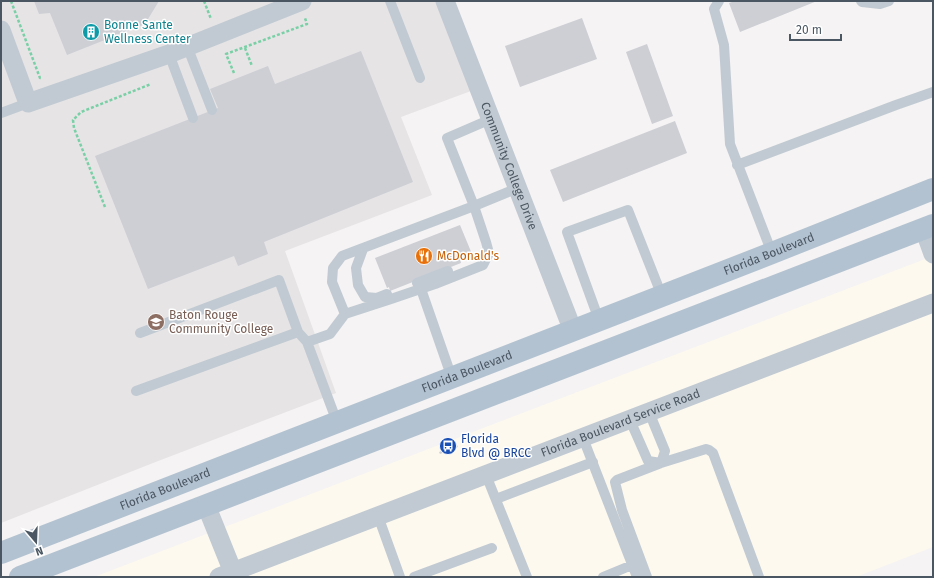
<svg xmlns="http://www.w3.org/2000/svg" width="934" height="578" font-family="'Fira Sans',sans-serif">
	<style>
		.commercial { fill: #fdf9ef }
		.education { fill: #e6e4e5 }
		.building { fill: #cdcfd5 }
		.lines { fill: none; stroke-linecap: round; stroke-linejoin: round }
		.path { stroke: #7ad0a6; stroke-width: 2.5; stroke-dasharray: 3 2; stroke-linecap: butt }
		.lane { stroke: #c1cad2; stroke-width: 10 }
		.street { stroke: #c1cad2; stroke-width: 19 }
		.primary { stroke: #b3c2d1; stroke-width: 22 }
		.labels { text-anchor: middle; dominant-baseline: central; stroke-width: 3; stroke-linejoin: round; paint-order: stroke }
		.culture-label { font-size: 12px; fill: #0d838f; stroke: #fff; text-anchor: start }
		.street-label { font-size: 12px; fill: #4a5661; stroke: #fff }
		.food-label { font-size: 12px; fill: #c56008; stroke: #fff; text-anchor: start }
		.education-label { font-size: 12px; fill: #785e54; stroke: #fff; text-anchor: start }
		.transit-label { font-size: 12px; fill: #164399; stroke: #fff; text-anchor: start }
	</style>
	<rect width="100%" height="100%" fill="#f5f3f3"/>
	<path class="commercial" d="M933 256V547L856 577H94Z"/>
	<path class="education" d="M1 1H445L479 88 401 117 432 195 285 251 336 393 153 463 1 523Z"/>
	<path class="building" d="M34 1H159L145 24 67 55 50 13 39 14Z
		M735 1H817L740 32 729 3Z
		M582 18 597 59 520 87 505 46Z
		M647 44 673 116 652 124 626 52Z
		M361 51 413 182 264 242 268 254 238 266 234 256 148 289 95 156 218 108 210 89 268 66 275 84Z
		M675 121 687 153 563 202 550 170Z
		M460 225 472 254 460 259 461 263 390 291 389 287 387 288 375 258Z
		M457 445 458 447 440 454 439 452Z"/>
	<g class="lines">
		<path class="path" d="M11 1 40 78H42
			M204 1 211 19
			M245 48 252 66
			M234 73 226 54 307 24 305 18
			M105 207 74 128 73 120 81 112 151 84"/>
		<path class="lane" d="M390 1 420 78
			M719 1 714 9 724 45 730 144 772 253
			M861 1 862 2 880 4 889 1
			M187 46 212 110
			M169 54 193 118
			M1 113 28 103
			M491 119 447 138 474 206 518 188
			M737 165 896 105 933 92
			M474 206 486 242 489 253 483 265 435 284 391 299 345 314 332 282 333 268 342 256Z
			M363 249 356 268 358 285 365 297 377 298 387 294
			M417 283 448 271
			M421 289 452 378
			M599 320 567 232 628 210 662 296
			M140 333 279 280 298 332
			M136 391 298 332 307 342
			M630 420 648 461 661 463 665 451 649 412
			M337 422 307 342 330 334 345 314
			M583 438 637 577
			M486 475 527 577
			M496 499 593 462
			M378 516 400 577
			M414 577 492 548
			M603 577 632 565
			M647 577 622 510 615 482 617 480 661 463 706 449 709 450 713 453 759 577"/>
		<g class="street">
			<path id="s1" d="M445 1 573 331"/>
			<path d="M1 30 28 103 169 54 302 1"/>
			<path d="M924 229 933 254"/>
			<path d="M206 505 235 577"/>
			<path id="s2" d="M219 577 933 303"/>
		</g>
		<g class="primary">
			<path id="s3" d="M1 553 772 253 933 189"/>
			<path d="M20 577 933 225"/>
		</g>
	</g>
	<defs>
		<g id="building-disc" transform="scale(0.9)"><circle r="9.5" fill="#0f9aa8" stroke="#fff"/><path d="M-4-6H4V6H1V3H-1V6H-4ZM-2.5-4.3h1.7v1.8h-1.7ZM.8-4.3h1.7v1.8H.8ZM-2.5-1h1.7V.8h-1.7ZM.8-1h1.7V.8H.8Z" fill="#fff"/></g>
		<g id="restaurant-disc" transform="scale(0.9)"><circle r="9.5" fill="#e8710a" stroke="#fff"/><path d="M-5-6h1v4h1v-4h1v4h1v-4h1v5L-1.5 .5V6h-2V.5L-5-1ZM5-6V6H3V1.5H1.5Q1.5-4 5-6Z" fill="#fff"/></g>
		<g id="university-disc" transform="scale(0.9)"><circle r="9.5" fill="#8d6e63" stroke="#fff"/><path d="M0-5L7-2L0 1L-7-2ZM-4 1L0 2.5L4 1V4Q0 6-4 4Z" fill="#fff"/></g>
		<g id="bus-disc" transform="scale(0.9)"><circle r="9.5" fill="#1a4fb4" stroke="#fff"/><path d="M-5-6H5V4H4V6H2V4H-2V6H-4V4H-5ZM-3.5-4V0h7V-4ZM-3.5 1.2v1.5H-2V1.2ZM2 1.2v1.5H3.5V1.2Z" fill="#fff"/></g>
	</defs>
	<g fill-rule="evenodd">
		<use href="#building-disc" x="91" y="32"/>
		<use href="#restaurant-disc" x="424" y="256"/>
		<use href="#university-disc" x="156" y="322"/>
		<use href="#bus-disc" x="448" y="446"/>
	</g>
	<g class="labels">
		<g class="culture-label">
			<text x="104" y="25">Bonne Sante<tspan x="104" dy="14">Wellness Center</tspan></text>
		</g>
		<g class="street-label">
			<text stroke="none"><textPath href="#s1" startOffset="177">Community College Drive</textPath></text>
			<text stroke="none"><textPath href="#s3" startOffset="824">Florida Boulevard</textPath></text>
			<text stroke="none"><textPath href="#s3" startOffset="500">Florida Boulevard</textPath></text>
			<text stroke="none"><textPath href="#s2" startOffset="430">Florida Boulevard Service Road</textPath></text>
			<text stroke="none"><textPath href="#s3" startOffset="176">Florida Boulevard</textPath></text>
		</g>
		<g class="food-label">
			<text x="437" y="256">McDonald's</text>
		</g>
		<g class="education-label">
			<text x="169" y="315">Baton Rouge<tspan x="169" dy="14">Community College</tspan></text>
		</g>
		<g class="transit-label">
			<text x="461" y="439">Florida<tspan x="461" dy="14">Blvd @ BRCC</tspan></text>
		</g>
	</g>
	<rect width="934" height="578" fill="none" stroke="#4a5661" stroke-width="4"/>
	<g transform="translate(36 542) rotate(161)" stroke="#ffffff" stroke-width="3" paint-order="stroke">
	<path d="M0-3L7 15L0 10L-7 15Z" fill="#4a5661"/>
	<text y="-6" font-size="11" font-weight="bold" text-anchor="middle" fill="#4a5661">N</text>
	</g>
	<path d="M790 34v6h51v-6" fill="none" stroke="#4a5661" stroke-width="2"/>
	<text x="796" y="34" font-size="12" fill="#4a5661" stroke="#ffffff" stroke-width="3" paint-order="stroke">20 m</text>
</svg>
